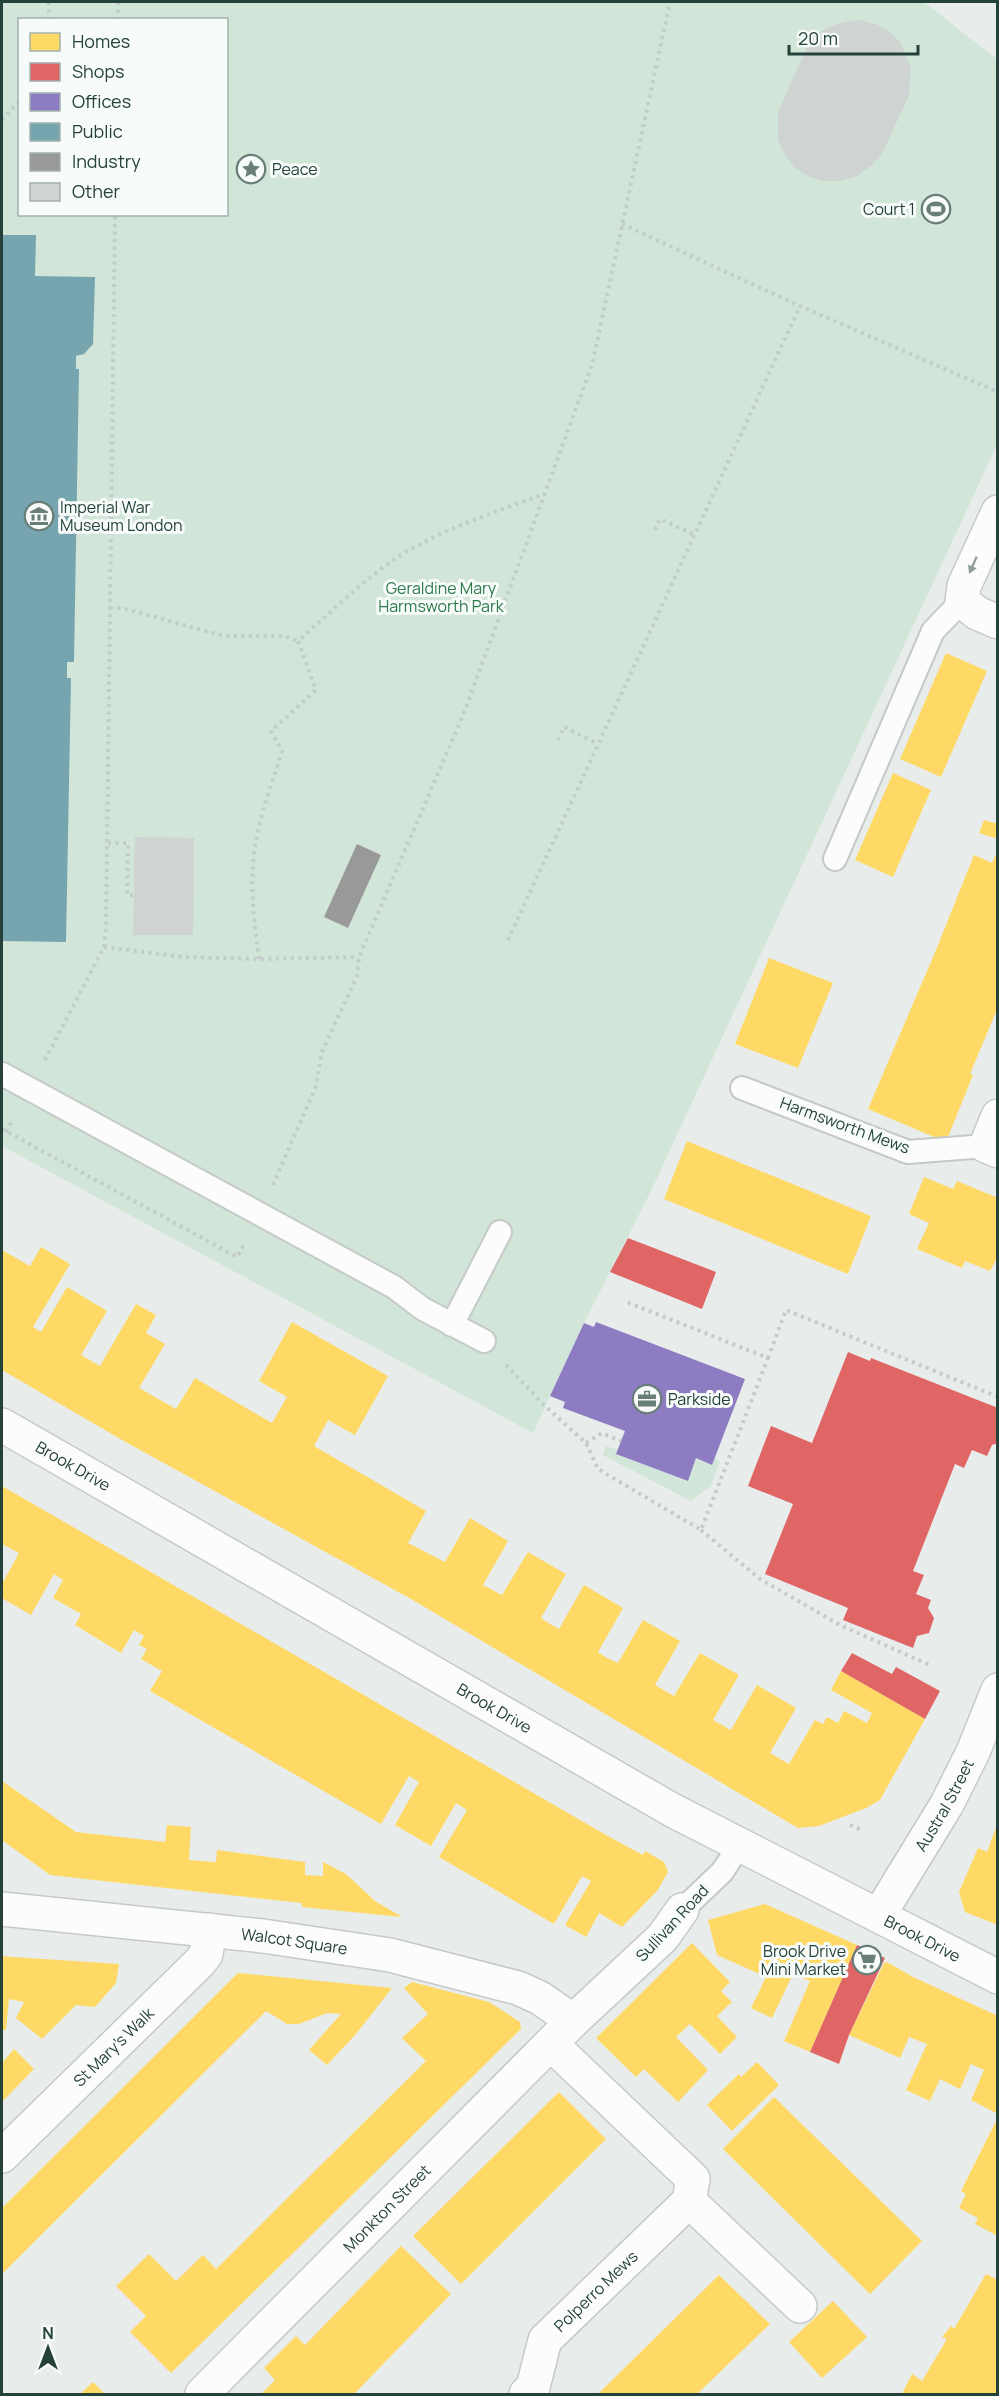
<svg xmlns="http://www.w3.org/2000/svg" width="999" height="2396" font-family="Manrope,sans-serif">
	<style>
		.green { fill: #d1e6d8; fill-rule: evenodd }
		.homes { fill: #ffd966 }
		.shops { fill: #e06666 }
		.offices { fill: #8e7cc3 }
		.public { fill: #76a5af }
		.industry { fill: #999 }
		.building { fill: #cfd4d2 }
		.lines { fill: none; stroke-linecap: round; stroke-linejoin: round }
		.service-casing { stroke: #c5cac8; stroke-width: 26 }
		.minor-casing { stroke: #c5cac8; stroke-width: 36 }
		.path { stroke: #c3ccca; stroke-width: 4; stroke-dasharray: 3 4.5; stroke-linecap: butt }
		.service { stroke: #fcfcfc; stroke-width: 22 }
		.minor { stroke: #fcfcfc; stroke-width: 33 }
		.oneway { fill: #909f9b }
		.labels { text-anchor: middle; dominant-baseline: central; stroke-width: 6; stroke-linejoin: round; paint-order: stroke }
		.poi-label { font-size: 16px; fill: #24423a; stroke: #f7fbf9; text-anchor: start }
		.park-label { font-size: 16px; fill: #2d7a4b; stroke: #f7fbf9 }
		.street-label { font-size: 16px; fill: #24423a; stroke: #f7fbf9 }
	</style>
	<rect width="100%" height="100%" fill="#e8edeb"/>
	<path class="green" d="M2 2H924L997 59V445L651 1191 584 1323 533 1433 2 1146ZM20 20H226V214H20Z
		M606 1446 618 1450 616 1454 687 1481 696 1458 712 1465 714 1458 720 1461 711 1486 691 1501 603 1455Z"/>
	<path class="homes" d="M946 653 987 671 941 777 900 759Z
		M893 773 931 790 893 877 855 860Z
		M984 820 998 824V839L979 833Z
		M998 850V1007L970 1074 973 1075 946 1142 868 1109 936 950 974 855 992 863Z
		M769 958 833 983 798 1068 735 1044Z
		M687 1141 871 1216 848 1274 664 1199Z
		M924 1177 953 1189 957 1181 998 1198V1256L990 1271 965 1261 962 1268 917 1249 929 1223 909 1214Z
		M41 1247 70 1264 33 1327 41 1332 67 1287 107 1311 81 1355 100 1366 136 1304 156 1315 146 1333 165 1344 139 1388 176 1409 195 1378 272 1423 287 1397 259 1381 292 1322 388 1376 355 1435 328 1420 314 1446 426 1511 408 1543 445 1562 470 1518 508 1541 483 1585 502 1595 528 1552 566 1574 541 1618 550 1624 559 1629 584 1585 623 1608 598 1652 607 1658 618 1663 643 1620 680 1641 655 1685 674 1696 700 1653 739 1675 713 1720 731 1730 757 1685 796 1708 770 1753 789 1764 815 1720 823 1724 827 1717 838 1723 844 1711 867 1723 872 1713 831 1690 841 1671 925 1719 880 1800 866 1808 819 1826 798 1828 411 1599 122 1440 2 1370V1250L30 1266Z
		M2 1486 606 1835 643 1855 645 1851 664 1862 668 1872 657 1891 622 1927 599 1913 586 1937 565 1925 591 1881 582 1876 554 1924 439 1857 467 1810 456 1803 431 1846 395 1825 419 1782 409 1776 381 1824 150 1691 162 1671 141 1659 147 1649 139 1645 144 1636 134 1630 121 1653 75 1625 81 1614 53 1598 63 1580 54 1574 31 1615 2 1598V1584L19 1553 2 1544Z
		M2 1781 76 1832 165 1842 167 1825 191 1827 189 1860 216 1862 217 1850 305 1862V1875L323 1876V1862L346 1874 375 1901 402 1917 302 1907V1903L50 1875 2 1840Z
		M997 1825H998V1925L965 1912 959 1892 978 1848 987 1852Z
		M765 1904 857 1945 810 2052 784 2041 810 1981 793 1974 772 2018 751 2008 766 1977 717 1955 708 1920Z
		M692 1943 730 1982 721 1991 732 2002 717 2016 737 2037 720 2054 690 2024 676 2037 708 2070 678 2102 644 2069 636 2077 596 2038Z
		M2 1956 13 1957 119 1964 116 1983 95 2007 76 2005 42 2039 16 2018 24 2002 9 1999 6 2030H2Z
		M887 1962 913 1977 998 2016V2114L971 2100 984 2070 971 2064 960 2089 940 2079 930 2101 906 2090 927 2044 909 2037 900 2058 849 2035 884 1963Z
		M238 1973 392 1988 356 2034 327 2065 309 2050 341 2014 327 2013 299 2024H287L266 2011 2 2274V2208Z
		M412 1982 489 2002 520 2022 521 2029 171 2373 130 2332 146 2316 116 2286 149 2254 176 2281 203 2255 216 2269 426 2061 402 2038 428 2014 404 1988Z
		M14 2049 34 2069 2 2102V2063Z
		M757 2062 779 2085 732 2131 707 2105 739 2074 741 2077Z
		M559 2092 606 2139 461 2284 413 2236Z
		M774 2097 922 2241 870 2294 723 2149Z
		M998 2117V2236L975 2224 978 2218 959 2208 966 2194 961 2191Z
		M401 2246 451 2294 355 2393 357 2394H261L275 2380 264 2368 296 2336 305 2345Z
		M986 2274 998 2280V2394H902L912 2374 922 2381 947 2339 942 2337 951 2326 954 2329Z
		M719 2275 770 2324 697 2394H598Z
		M833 2301 867 2337 822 2378 789 2342Z
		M93 2382 105 2394H80Z"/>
	<path class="shops" d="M628 1238 716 1272 702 1309 610 1272Z
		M848 1352 870 1361 871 1358 998 1408V1443L992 1445 987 1456 972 1450 964 1468 955 1464 913 1571 924 1575 916 1594 931 1600 928 1608 934 1618 929 1633 917 1636 913 1648 843 1620 848 1608 765 1574 793 1504 748 1486 771 1426 812 1443Z
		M852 1653 892 1674 896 1667 940 1691 925 1719 841 1671Z
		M857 1945 885 1958 849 2035 839 2064 810 2052Z"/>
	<path class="offices" d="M596 1322 745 1379 712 1465 696 1458 688 1481 616 1454 625 1431 563 1408 565 1402 550 1396 584 1323 594 1327Z"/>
	<path class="public" d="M2 235H36L35 276 95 277 93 344 84 354 76 356V369H79L74 662H67V678H71L66 942 2 941Z"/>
	<path class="industry" d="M357 844 381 855 348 928 324 917Z"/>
	<path class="building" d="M860 20 876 24 890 32 901 43 911 68 909 95 883 152 872 165 857 176 840 181H823L808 176 794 167 784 154 778 139V112L807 47 816 35 828 27 844 22Z
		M135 837 194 838 193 935H133Z"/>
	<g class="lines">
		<g class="service-casing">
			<path id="service" d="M835 859 933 631 962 601
				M2 1074 394 1287 423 1309 484 1341
				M742 1088 908 1152 986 1146
				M452 1325 500 1232
				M682 1910 722 1872 740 1845"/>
		</g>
		<g class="minor-casing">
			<g id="minor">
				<path d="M998 512 964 586 962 601 977 613 998 622"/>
				<path d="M998 1116 986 1146 998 1151"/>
				<path id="s1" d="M2 1425 672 1810 998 1977"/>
				<path id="s2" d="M2 1909 263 1936 390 1955 518 1988 540 1998 573 2021"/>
				<path id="s3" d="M879 1915 947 1804 973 1752 998 1690"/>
				<path d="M551 2044 693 2179 689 2201 800 2306"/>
				<path id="s4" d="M2 2156 200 1962 206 1954 210 1930"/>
				<path id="s5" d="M202 2394 573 2021 663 1937 682 1910"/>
				<path id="s6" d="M526 2394 533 2387 545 2340 689 2201"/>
			</g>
		</g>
		<path class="path" d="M49 20V2
			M118 20V2
			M2 120 20 100
			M622 224 800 306 998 392
			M655 530 660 519 695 535
			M110 608H122L224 636H283L298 641
			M558 740 564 727 598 744
			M108 843H128L127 895H134
			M508 940 800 306
			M104 947 184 957 259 959 359 957
			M259 959C254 924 250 889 254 853 258 818 272 785 282 751L271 731 316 690 298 641C328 615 357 586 389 563 434 532 494 512 545 494
			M45 1060 104 947 106 926 115 214
			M2 1129 237 1257 245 1243
			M6 1132 13 1119
			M273 1185 316 1086 322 1052 357 976 359 957 464 713 592 365 670 2
			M768 1358 786 1310 998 1397
			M506 1365 545 1406 586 1443 598 1469 701 1530 768 1358 624 1301
			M586 1443 602 1433 621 1441
			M701 1530 760 1579 840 1625 932 1666
			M850 1825 862 1830"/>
		<use href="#service" class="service"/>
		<use href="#minor" class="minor"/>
	</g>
	<defs><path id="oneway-solid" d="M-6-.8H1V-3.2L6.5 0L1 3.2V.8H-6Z" transform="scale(1.5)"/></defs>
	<use class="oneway" href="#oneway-solid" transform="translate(973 565) rotate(114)"/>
	<defs>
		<g id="sight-ring" transform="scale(1.5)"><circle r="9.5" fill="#f7fbf9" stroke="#697e78" stroke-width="1.5"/><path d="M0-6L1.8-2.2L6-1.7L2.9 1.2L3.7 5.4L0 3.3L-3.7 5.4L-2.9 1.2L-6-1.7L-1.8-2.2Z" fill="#697e78"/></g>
		<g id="stadium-ring" transform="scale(1.5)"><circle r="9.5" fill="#f7fbf9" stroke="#697e78" stroke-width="1.5"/><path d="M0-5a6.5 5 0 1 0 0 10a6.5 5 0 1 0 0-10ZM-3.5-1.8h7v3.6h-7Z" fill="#697e78"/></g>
		<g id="museum-ring" transform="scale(1.5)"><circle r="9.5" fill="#f7fbf9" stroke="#697e78" stroke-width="1.5"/><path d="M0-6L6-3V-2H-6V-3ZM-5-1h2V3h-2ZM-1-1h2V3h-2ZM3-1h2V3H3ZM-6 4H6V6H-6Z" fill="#697e78"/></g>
		<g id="office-ring" transform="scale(1.5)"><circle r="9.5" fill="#f7fbf9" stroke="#697e78" stroke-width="1.5"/><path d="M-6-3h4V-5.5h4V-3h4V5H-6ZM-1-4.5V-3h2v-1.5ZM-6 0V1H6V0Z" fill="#697e78"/></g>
		<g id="supermarket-ring" transform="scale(1.5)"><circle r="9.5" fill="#f7fbf9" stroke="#697e78" stroke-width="1.5"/><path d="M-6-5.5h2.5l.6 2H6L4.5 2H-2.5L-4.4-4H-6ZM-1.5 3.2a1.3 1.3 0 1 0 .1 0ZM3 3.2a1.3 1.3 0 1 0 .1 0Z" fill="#697e78"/></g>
	</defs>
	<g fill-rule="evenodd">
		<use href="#sight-ring" x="251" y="169"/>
		<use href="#stadium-ring" x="936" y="209"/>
		<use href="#museum-ring" x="39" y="516"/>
		<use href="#office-ring" x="647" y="1399"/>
		<use href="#supermarket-ring" x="867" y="1960"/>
	</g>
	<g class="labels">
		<g class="poi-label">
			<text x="272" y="169">Peace</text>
			<text x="915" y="209" text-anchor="end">Court 1</text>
			<text x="60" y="507">Imperial War<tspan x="60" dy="18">Museum London</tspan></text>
			<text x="668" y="1399">Parkside</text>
			<text x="846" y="1951" text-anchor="end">Brook Drive<tspan x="846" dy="18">Mini Market</tspan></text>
		</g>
		<g class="park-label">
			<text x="441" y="588">Geraldine Mary<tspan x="441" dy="18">Harmsworth Park</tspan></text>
		</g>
		<g class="street-label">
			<text transform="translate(845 1125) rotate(20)">Harmsworth Mews</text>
			<text stroke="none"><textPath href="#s1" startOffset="82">Brook Drive</textPath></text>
			<text stroke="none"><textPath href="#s1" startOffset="568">Brook Drive</textPath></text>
			<text stroke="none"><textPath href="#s3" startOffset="128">Austral Street</textPath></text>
			<text transform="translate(672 1923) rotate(-47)">Sullivan Road</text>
			<text stroke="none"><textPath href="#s1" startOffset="1054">Brook Drive</textPath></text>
			<text stroke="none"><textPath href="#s2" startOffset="294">Walcot Square</textPath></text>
			<text stroke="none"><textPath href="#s4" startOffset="156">St Mary's Walk</textPath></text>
			<text stroke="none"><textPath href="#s5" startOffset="262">Monkton Street</textPath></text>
			<text stroke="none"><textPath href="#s6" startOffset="129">Polperro Mews</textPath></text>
		</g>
	</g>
	<rect width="999" height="2396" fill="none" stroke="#24423a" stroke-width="6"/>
	<rect x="18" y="18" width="210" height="198" fill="#f7fbf9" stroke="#a3b1ad" stroke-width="1.5"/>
	<rect x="30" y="33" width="30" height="18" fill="#ffd966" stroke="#a3b1ad" stroke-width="1.5"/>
	<text x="72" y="48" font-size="18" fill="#24423a">Homes</text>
	<rect x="30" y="63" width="30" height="18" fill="#e06666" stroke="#a3b1ad" stroke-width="1.5"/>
	<text x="72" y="78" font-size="18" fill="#24423a">Shops</text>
	<rect x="30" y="93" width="30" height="18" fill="#8e7cc3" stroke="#a3b1ad" stroke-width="1.5"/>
	<text x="72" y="108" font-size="18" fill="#24423a">Offices</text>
	<rect x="30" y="123" width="30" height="18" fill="#76a5af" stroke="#a3b1ad" stroke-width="1.5"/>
	<text x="72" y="138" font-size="18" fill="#24423a">Public</text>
	<rect x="30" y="153" width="30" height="18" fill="#999999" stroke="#a3b1ad" stroke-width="1.5"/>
	<text x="72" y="168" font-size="18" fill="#24423a">Industry</text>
	<rect x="30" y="183" width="30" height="18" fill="#cfd4d2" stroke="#a3b1ad" stroke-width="1.5"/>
	<text x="72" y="198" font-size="18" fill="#24423a">Other</text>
	<g transform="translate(48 2348)" stroke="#f7fbf9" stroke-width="4.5" paint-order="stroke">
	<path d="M0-4.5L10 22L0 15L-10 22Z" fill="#24423a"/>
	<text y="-9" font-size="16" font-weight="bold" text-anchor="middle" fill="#24423a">N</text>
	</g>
	<path d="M789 45v9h129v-9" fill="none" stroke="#24423a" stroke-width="3"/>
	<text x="798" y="45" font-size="18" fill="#24423a" stroke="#f7fbf9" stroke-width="4.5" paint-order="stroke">20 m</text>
</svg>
